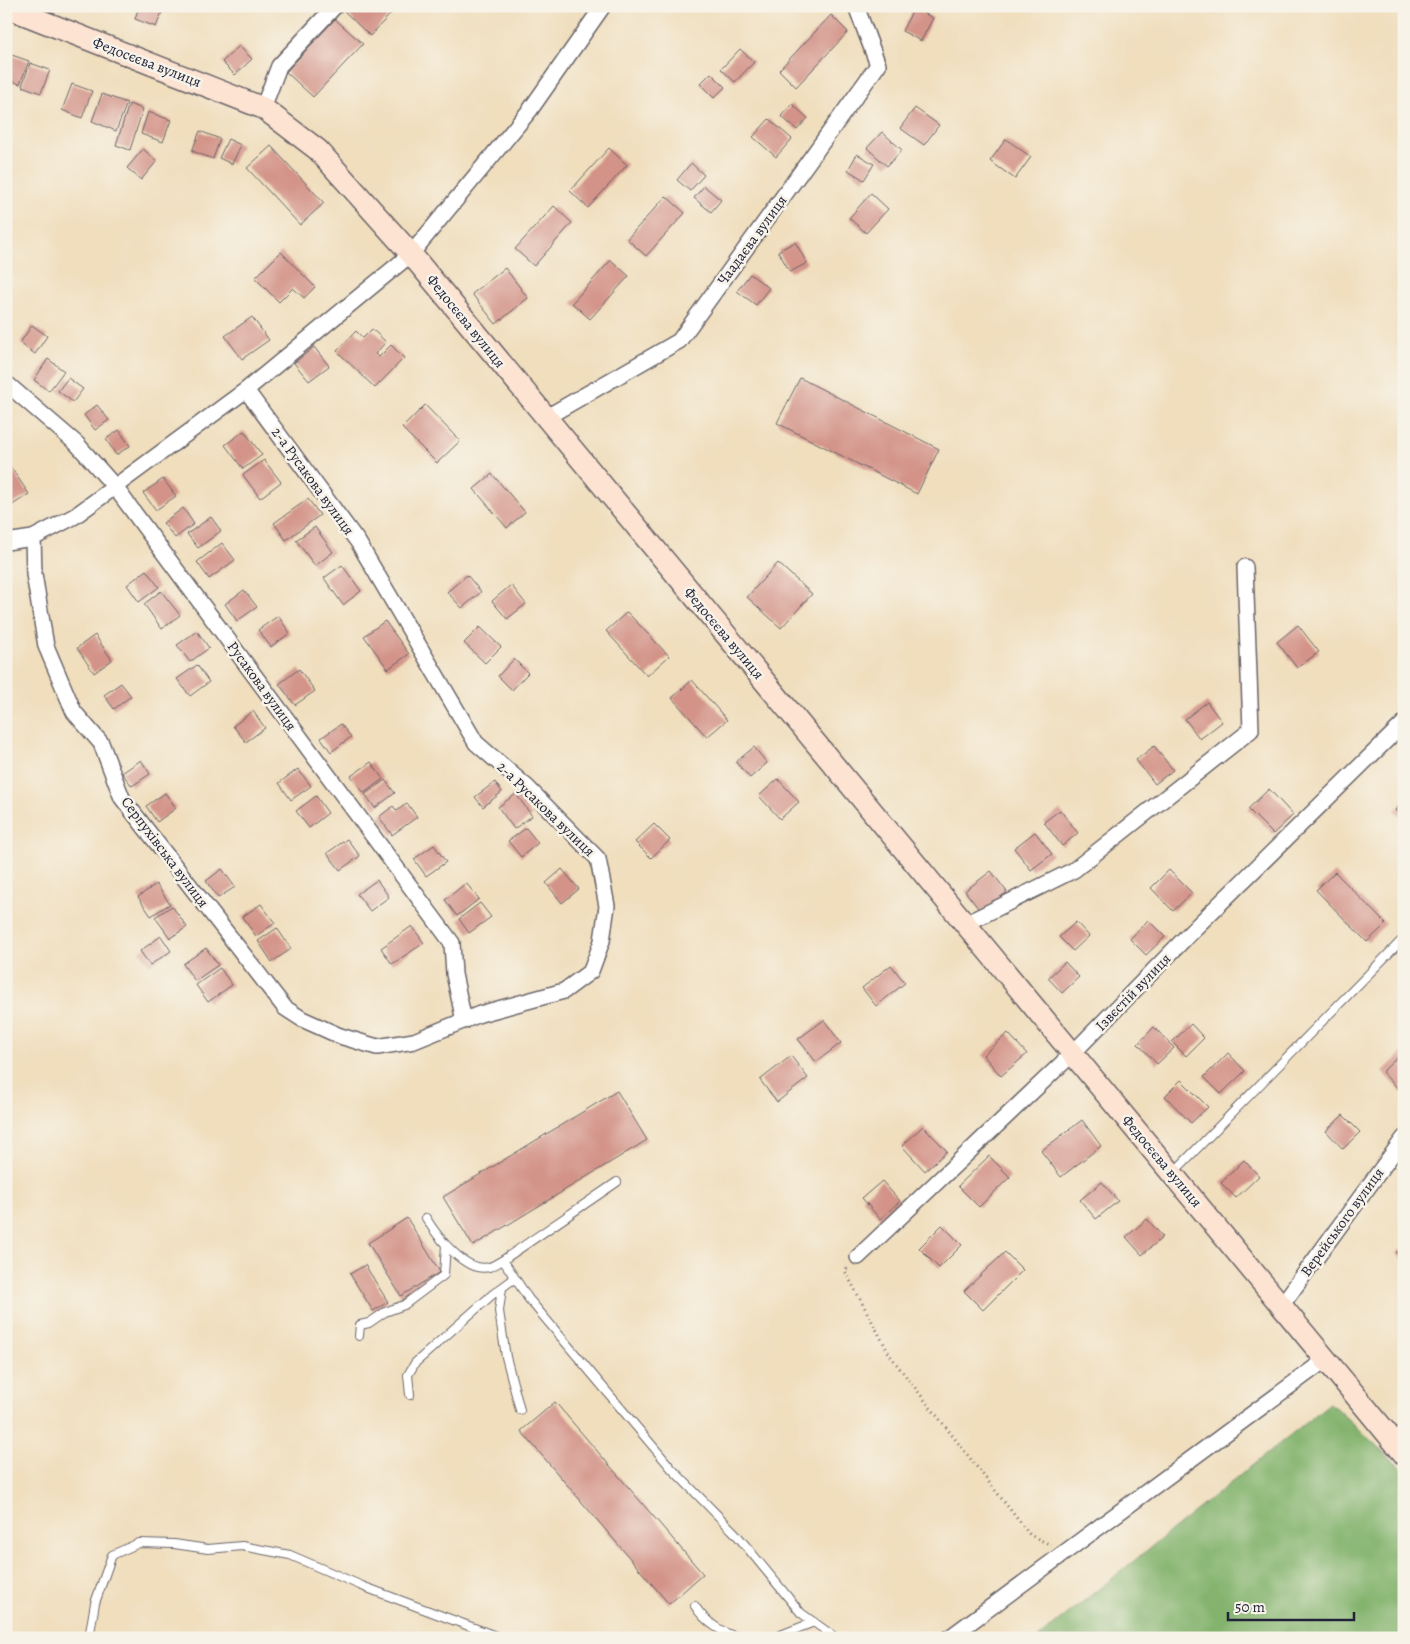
<svg xmlns="http://www.w3.org/2000/svg" width="1410" height="1644" font-family="Alegreya,serif">
	<style>
		.forest { fill: #83b36d; stroke: #526a54 }
		.building { fill: #d39388 }
		.lines { fill: none; stroke-linecap: round; stroke-linejoin: round }
		.lane-casing { stroke: #6a6468; stroke-width: 10 }
		.street-casing { stroke: #6a6468; stroke-width: 18 }
		.secondary-casing { stroke: #6a6468; stroke-width: 24 }
		.path { stroke: #6a6468; stroke-width: 3; stroke-dasharray: 1 4; stroke-linecap: butt }
		.lane { stroke: #fff; stroke-width: 8 }
		.street { stroke: #fff; stroke-width: 15 }
		.secondary { stroke: #fde3d1; stroke-width: 21 }
		.labels { text-anchor: middle; dominant-baseline: central; stroke-width: 5; stroke-linejoin: round; paint-order: stroke }
		.street-label { font-size: 15px; fill: #22223b; stroke: #f7f3e8 }
	</style>
	<rect width="100%" height="100%" fill="#f7f3e8"/>
	<filter id="ink" filterUnits="userSpaceOnUse"><feTurbulence type="fractalNoise" baseFrequency=".02" numOctaves="2"/><feDisplacementMap in="SourceGraphic" scale="10" xChannelSelector="R" yChannelSelector="G"/><feConvolveMatrix kernelMatrix="1 2 1 2 8 2 1 2 1" color-interpolation-filters="sRGB"/></filter>
	<filter id="wash" filterUnits="userSpaceOnUse"><feTurbulence type="fractalNoise" baseFrequency=".0096" numOctaves="4" result="noise"/><feDisplacementMap in="SourceGraphic" scale="20" xChannelSelector="R" yChannelSelector="G"/><feGaussianBlur stdDeviation="1.12" result="paint"/><feColorMatrix in="noise" values="0 0 0 0 0 0 0 0 0 0 0 0 0 0 0 0 0 1.4 0 .05"/><feComposite in="paint" operator="in"/></filter>
	<g filter="url(#wash)">
		<rect width="100%" height="100%" fill="#f0debd"/>
		<path class="forest" d="M1330 1403 1404 1471V1638H1038Z"/>
		<g id="blocks">
			<path class="building" d="M139 6 164 7 156 27 135 19Z
				M349 6H398L370 36 344 11Z
				M914 8 933 18 921 41 902 31Z
				M831 15 848 32 796 87 779 70Z
				M335 19 363 44 313 97 286 72Z
				M239 46 252 59 235 75 222 62Z
				M740 49 754 62 735 82 721 69Z
				M6 53 29 61 20 84 6 79Z
				M30 63 50 70 41 93 22 86Z
				M711 73 725 87 714 98 700 84Z
				M72 84 92 91 82 118 62 110Z
				M102 94 127 103 116 131 92 121Z
				M129 104 143 109 130 150 116 145Z
				M792 104 808 118 797 130 781 116Z
				M915 108 939 125 924 145 900 128Z
				M148 112 171 120 163 142 141 134Z
				M769 119 792 139 776 157 753 137Z
				M200 131 220 139 213 159 192 151Z
				M882 132 902 150 887 166 867 148Z
				M228 139 241 145 232 164 219 158Z
				M1006 139 1031 157 1015 179 990 161Z
				M271 146 324 203 300 225 247 168Z
				M609 148 627 165 588 208 570 191Z
				M143 149 157 161 141 180 127 168Z
				M857 154 874 164 864 180 848 170Z
				M691 163 704 175 690 191 677 180Z
				M704 186 721 200 711 212 694 198Z
				M871 193 888 209 866 233 849 218Z
				M666 196 685 213 646 256 627 239Z
				M554 206 572 223 534 266 515 249Z
				M795 242 807 263 790 272 778 251Z
				M281 252 315 287 304 298 293 288 279 302 255 278Z
				M611 260 629 276 590 319 572 303Z
				M505 268 528 298 496 324 472 294Z
				M750 274 769 288 756 305 737 291Z
				M252 317 269 340 242 359 225 336Z
				M32 325 47 336 35 354 20 343Z
				M372 329 386 342 375 354 379 357 391 345 404 358 375 388 337 351 356 331 363 338Z
				M314 347 329 366 309 381 294 363Z
				M48 359 64 371 49 391 34 380Z
				M68 378 83 389 73 402 58 391Z
				M800 378 939 449 917 494 777 423Z
				M97 405 109 420 95 430 84 415Z
				M425 405 460 441 437 463 402 428Z
				M119 430 130 446 116 455 106 439Z
				M244 431 262 455 243 469 225 445Z
				M6 460 29 494 11 506 6 499Z
				M264 460 281 482 260 498 243 475Z
				M492 474 525 512 507 528 474 489Z
				M163 479 176 496 156 510 143 493Z
				M308 499 320 515 286 540 274 523Z
				M183 508 194 524 175 538 163 523Z
				M211 517 221 531 198 548 187 534Z
				M315 527 333 552 315 566 296 540Z
				M222 543 235 560 209 579 197 562Z
				M778 563 812 594 781 628 747 597Z
				M342 565 361 591 343 605 324 578Z
				M146 570 159 587 139 602 127 585Z
				M467 575 481 592 462 608 447 592Z
				M511 585 526 604 507 619 492 601Z
				M244 590 257 607 237 621 225 604Z
				M161 591 180 615 162 629 144 604Z
				M627 612 669 656 647 676 606 631Z
				M278 616 290 633 271 647 258 630Z
				M385 621 409 654 388 669 364 636Z
				M1298 625 1319 652 1297 668 1277 642Z
				M480 627 501 647 485 663 464 643Z
				M197 631 209 648 190 662 177 645Z
				M95 635 112 660 94 673 77 648Z
				M514 659 528 673 512 690 498 676Z
				M197 665 209 682 190 696 177 679Z
				M299 669 315 691 295 705 279 684Z
				M692 680 727 720 707 737 672 698Z
				M121 683 131 696 114 709 104 695Z
				M1207 702 1222 722 1200 739 1185 719Z
				M253 711 265 728 246 742 233 726Z
				M341 724 351 737 331 752 321 738Z
				M1154 746 1173 770 1155 784 1136 760Z
				M754 747 767 763 750 778 736 762Z
				M141 760 150 774 132 786 122 773Z
				M371 762 383 779 364 793 351 776Z
				M298 769 311 786 291 800 279 783Z
				M778 779 799 802 780 819 759 796Z
				M385 780 395 793 375 808 365 794Z
				M495 782 502 792 483 807 475 797Z
				M1269 789 1293 815 1273 834 1248 809Z
				M165 793 176 808 157 822 146 806Z
				M516 794 532 816 514 829 498 807Z
				M316 796 328 813 309 828 296 811Z
				M1404 802V819L1395 810Z
				M407 803 417 817 392 835 379 817 393 806 397 811Z
				M1060 810 1078 833 1062 846 1044 822Z
				M654 824 670 840 651 858 635 842Z
				M526 828 538 843 521 857 508 841Z
				M1035 832 1052 854 1031 870 1014 848Z
				M347 839 360 856 340 870 327 853Z
				M434 845 446 862 426 876 414 859Z
				M222 869 235 887 218 898 206 881Z
				M562 869 579 889 562 903 546 883Z
				M1169 870 1192 893 1173 911 1151 888Z
				M991 871 1007 892 981 912 965 891Z
				M1335 872 1386 924 1367 942 1316 890Z
				M377 880 389 897 370 911 357 894Z
				M466 883 479 899 457 916 445 900Z
				M156 884 170 904 151 916 138 897Z
				M480 903 491 917 469 933 459 919Z
				M261 904 275 923 256 936 242 917Z
				M172 906 187 927 170 938 155 917Z
				M1148 920 1165 937 1146 955 1130 939Z
				M1076 922 1089 936 1073 951 1059 937Z
				M412 926 424 943 392 964 381 948Z
				M277 928 291 949 272 962 258 941Z
				M161 936 171 951 150 965 140 951Z
				M206 948 218 965 195 981 183 964Z
				M1065 962 1079 977 1062 993 1048 978Z
				M891 965 905 983 876 1006 862 988Z
				M220 968 232 985 208 1002 196 985Z
				M824 1020 841 1043 816 1062 798 1039Z
				M1191 1024 1204 1038 1186 1056 1172 1042Z
				M1154 1027 1174 1048 1157 1064 1138 1044Z
				M1008 1033 1027 1054 1001 1076 983 1055Z
				M1404 1051V1093L1403 1094 1382 1072Z
				M1228 1053 1245 1071 1221 1094 1204 1077Z
				M791 1056 808 1078 777 1102 760 1080Z
				M1181 1080 1208 1107 1191 1123 1165 1096Z
				M617 1091 647 1140 473 1246 443 1197Z
				M1343 1115 1360 1132 1343 1149 1326 1131Z
				M1082 1120 1101 1146 1061 1177 1041 1151Z
				M923 1126 947 1151 925 1171 902 1146Z
				M989 1156 1010 1177 979 1207 958 1186Z
				M1244 1160 1259 1176 1236 1198 1221 1183Z
				M882 1181 900 1201 880 1219 862 1198Z
				M1102 1182 1118 1201 1096 1219 1080 1200Z
				M407 1218 440 1272 401 1296 368 1243Z
				M1147 1219 1163 1237 1142 1255 1126 1237Z
				M942 1225 962 1245 939 1268 919 1248Z
				M1404 1246V1262L1396 1253Z
				M1005 1252 1023 1270 983 1310 964 1291Z
				M365 1265 388 1302 373 1311 350 1274Z
				M555 1402 703 1574 669 1604 521 1431Z"/>
		</g>
	</g>
	<g filter="url(#ink)">
		<use href="#blocks" fill-opacity="0" stroke="#6a6468" stroke-width="1"/>
		<g class="lines">
			<g class="lane-casing">
				<path id="lane" d="M1174 1172 1404 938
					M617 1182 503 1260 528 1298 672 1469 736 1534 801 1613 836 1638
					M426 1218C436 1235 466 1274 489 1267 494 1266 499 1262 503 1260
					M502 1288 499 1311 506 1357 520 1410
					M359 1336 360 1325 369 1323 385 1312 404 1305 444 1275 446 1245
					M410 1395 408 1375 415 1363 493 1294 515 1278
					M695 1606C704 1621 724 1635 742 1638
					M89 1638 95 1603 112 1555 139 1543 174 1544 208 1549 242 1546 290 1555 362 1586 501 1638
					M773 1638 814 1622"/>
			</g>
			<g class="street-casing">
				<path id="street" d="M263 108 279 66 335 6
					M6 383 77 444 115 487 452 943 454 974 464 1021
					M545 418 679 341 878 65 856 6
					M33 538 75 516 246 390 411 254 530 110 603 6
					M6 542 33 538 34 574 46 646 74 712 101 743 122 798 285 1008 302 1019 340 1036 377 1047 414 1041 480 1014 564 991 591 971 602 941 607 906 598 859 528 788 476 743 358 542 246 390
					M965 924 1074 870 1251 730 1245 567
					M858 1257 1073 1053 1196 927 1404 723
					M1281 1306 1404 1138
					M949 1638 1325 1360"/>
			</g>
			<g class="secondary-casing">
				<path id="secondary" d="M6 7 263 108 318 150 411 254 1404 1454"/>
			</g>
			<path class="path" d="M847 1268 845 1271 891 1357 1030 1535 1051 1545"/>
			<use href="#lane" class="lane"/>
			<use href="#street" class="street"/>
			<use href="#secondary" class="secondary"/>
		</g>
	</g>
	<g class="labels">
		<g class="street-label">
			<text transform="translate(147 62) rotate(21)">Федосєєва вулиця</text>
			<text transform="translate(752 240) rotate(-54)">Чаадаєва вулиця</text>
			<text transform="translate(466 321) rotate(51)">Федосєєва вулиця</text>
			<text transform="translate(313 481) rotate(54)">2-а Русакова вулиця</text>
			<text transform="translate(724 633) rotate(50)">Федосєєва вулиця</text>
			<text transform="translate(262 686) rotate(54)">Русакова вулиця</text>
			<text transform="translate(546 809) rotate(44)">2-а Русакова вулиця</text>
			<text transform="translate(165 852) rotate(53)">Серпухівська вулиця</text>
			<text transform="translate(1133 992) rotate(-46)">Ізвєстій вулиця</text>
			<text transform="translate(1162 1161) rotate(50)">Федосєєва вулиця</text>
			<text transform="translate(1342 1222) rotate(-54)">Верейського вулиця</text>
		</g>
	</g>
	<rect width="1410" height="1644" fill="none" stroke="#f7f3e8" stroke-width="25"/>
	<path d="M1228 1612v8h126v-8" fill="none" stroke="#22223b" stroke-width="2.5"/>
	<text x="1235" y="1612" font-size="15" fill="#22223b" stroke="#f7f3e8" stroke-width="4" paint-order="stroke">50 m</text>
</svg>
